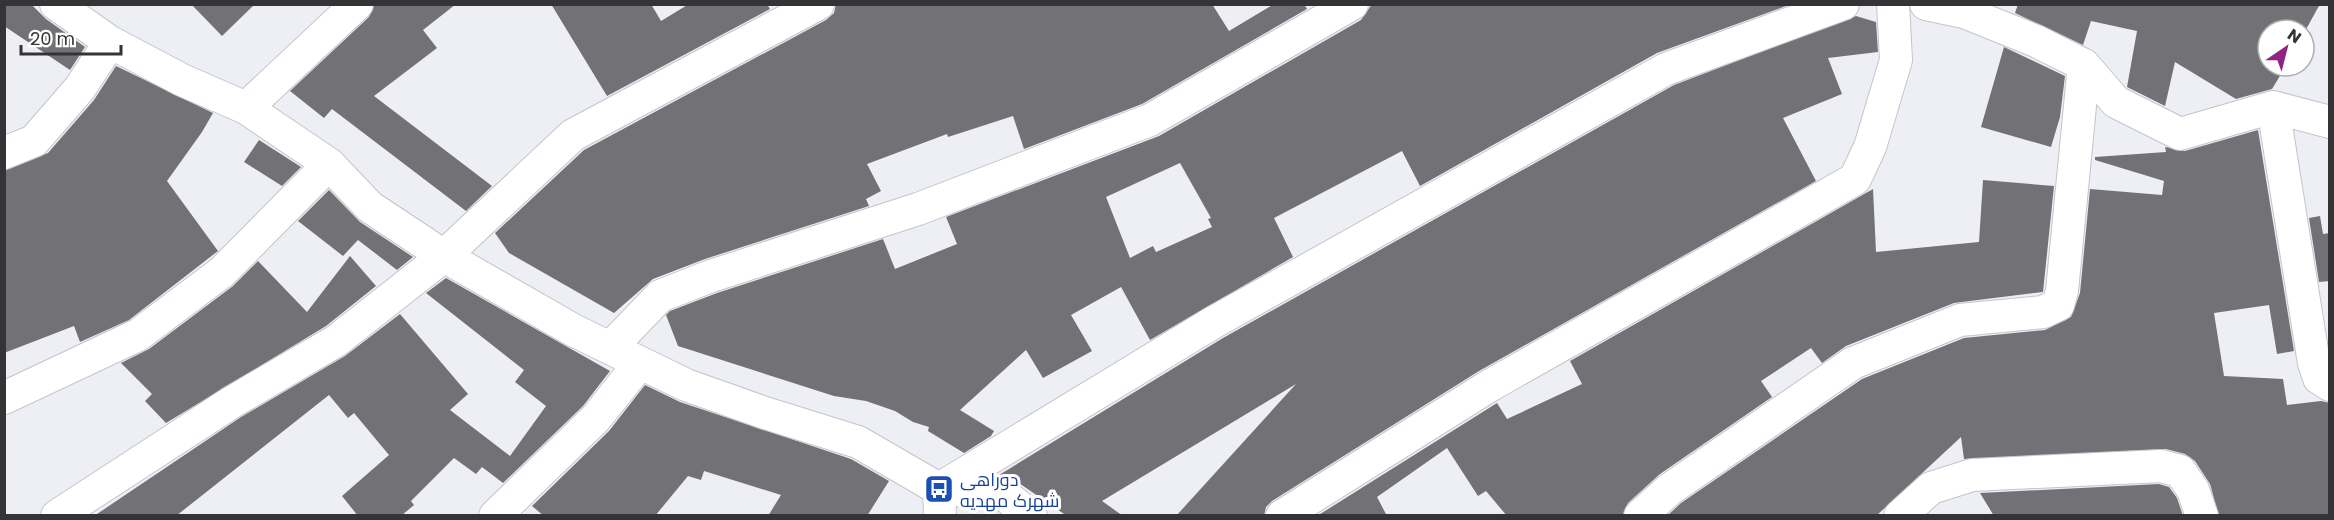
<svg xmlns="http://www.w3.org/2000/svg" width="2334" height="520" font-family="Poppins,Cairo,sans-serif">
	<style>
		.building { fill: #727176; fill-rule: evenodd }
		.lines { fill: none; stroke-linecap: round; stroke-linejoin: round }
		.minor-casing { stroke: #c4c5cb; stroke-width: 34 }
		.minor { stroke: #fff; stroke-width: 32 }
		.labels { text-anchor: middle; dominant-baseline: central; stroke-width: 6; stroke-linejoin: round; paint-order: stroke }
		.transit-label { font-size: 18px; fill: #164399; stroke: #fff; text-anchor: start }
	</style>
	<rect width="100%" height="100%" fill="#eeeef5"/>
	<path class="building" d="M4 4H31L46 19 85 47 70 70 4 26Z
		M191 4H255L222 36Z
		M374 4H456L423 30 437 48 374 96 492 186 466 211 332 109 324 118 290 91 369 17Z
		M551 4H651L661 21 689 4H767L770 9 607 96Z
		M836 4H1212L1229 31 1274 4H1304L1307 9 1142 104 1024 149 1013 116 948 137 947 134 867 164 881 191 866 199 869 206 705 259 653 279 614 313 509 253 495 233 584 150 826 20 834 13Z
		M1372 4 1786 6 1657 53 1420 186 1402 151 1274 218 1293 257 1150 340 1121 287 1071 315 1092 351 1043 378 1026 350 960 410 994 431 991 436 964 453 928 431 929 427 913 422 895 411 866 401 834 396 678 346 666 315 670 311 717 293 883 239 895 269 957 244 946 217 1159 136 1361 20ZM1180 163 1211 218 1208 219 1212 227 1156 252 1153 246 1130 258 1106 197Z
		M2018 4H2320L2304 33V30H2268V66H2286L2272 89 2236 99 2175 62 2165 106 2127 87 2137 31 2091 21 2083 45 2015 13Z
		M1856 16 1876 22 1878 52 1828 58 1842 94 1783 118 1816 181 1479 371 1272 501 1266 507 1264 516H1176L1296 384 1102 501 1123 516H1067L1013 479 999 475 1223 338 1674 85Z
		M2004 47 2065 76 2060 117 2051 147 1981 127Z
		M116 66 213 113 202 132 167 181 218 251 129 320 80 342 74 326 4 353V171L48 153 94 100Z
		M2258 130 2294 351 2277 354 2269 305 2214 313 2224 376 2283 379 2287 405 2321 401 2330 403V516H2219L2210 484 2195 461 2185 454 2166 449 1964 459 1961 437 1876 516 1668 515 1681 503 1862 379 1964 338 2045 330 2071 317 2080 293 2090 189 2162 195 2164 181 2095 160V157L2166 152 2165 147 2185 151Z
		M259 140 301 167 282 186 244 162Z
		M1983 180 2054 186 2043 292 1954 303 1846 346 1822 363 1811 348 1761 381 1772 397 1660 474 1628 503 1623 516H1507L1486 491 1478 496 1447 448 1377 497 1387 516H1317L1497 403 1507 419 1582 384 1570 361 1873 189 1876 252 1979 242Z
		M329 190 360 222 413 257 397 270 358 240 343 256 298 221Z
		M2320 216 2323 234 2330 233V281L2319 282 2309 218Z
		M350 256 376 286 326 326 166 423 145 401 152 394 121 363 149 349 233 286 258 261 307 312Z
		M446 278 610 371 583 406 503 483 482 467 476 474 454 458 411 501 414 505 401 516H358L342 496 389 455 354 413 348 418 329 395 176 516H94L241 417 345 356 400 314 468 394 450 410 510 456 546 406 515 382 524 370 426 293Z
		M645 385 680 402 851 459 889 481 867 516H768L781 495 704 471 701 480 688 476 655 516H544L532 506 609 431Z
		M2159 484 2169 487 2177 498 2183 516H1994L1980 493Z"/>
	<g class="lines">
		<g class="minor-casing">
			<path id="minor" d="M56 4 110 42 182 80 246 108 329 164 370 207 444 256 573 330 686 385 765 413 858 442 939 489 1002 493 1031 516
				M1926 4 1964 12 2036 41 2084 65 2116 102 2180 134 2273 107 2330 122
				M2273 107 2314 363 2319 378 2330 385
				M246 108 357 4
				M4 153 34 141 80 88 110 42
				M610 348 660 296 711 276 918 209 1150 120 1352 4
				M4 398 138 335 222 272 329 164
				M57 516 232 402 336 341 444 256 573 135 818 4
				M495 516 596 418 640 363
				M940 516 939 489 1214 322 1666 69 1843 4
				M1282 516 1489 386 1855 179 1870 147 1896 60 1893 4
				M1640 516 1670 489 1853 363 1960 320 2043 312 2058 305 2062 291 2084 65
				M1900 516 1931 488 1972 475 2161 466 2180 471 2193 490 2202 516"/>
		</g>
		<use href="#minor" class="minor"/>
	</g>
	<defs>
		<g id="bus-square" transform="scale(1.5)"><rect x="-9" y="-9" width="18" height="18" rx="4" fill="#1a4fb4" stroke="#fff"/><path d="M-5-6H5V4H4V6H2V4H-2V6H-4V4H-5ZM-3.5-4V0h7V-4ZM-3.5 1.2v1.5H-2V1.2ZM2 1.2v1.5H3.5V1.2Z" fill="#fff"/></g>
	</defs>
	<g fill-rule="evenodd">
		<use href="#bus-square" x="939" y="489"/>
	</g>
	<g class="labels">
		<g class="transit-label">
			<text x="960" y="479">دوراهی<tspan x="960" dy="21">شهرک مهدیه</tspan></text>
		</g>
	</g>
	<rect width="2334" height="520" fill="none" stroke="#343437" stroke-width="12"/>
	<g transform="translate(2286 48) rotate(35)"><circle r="28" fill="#ffffff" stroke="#aeaeaf" stroke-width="1.5"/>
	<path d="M0-4.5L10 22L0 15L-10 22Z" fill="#8f2285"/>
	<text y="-9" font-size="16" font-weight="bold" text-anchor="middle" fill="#343437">N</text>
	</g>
	<path d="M21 45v9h100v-9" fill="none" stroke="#343437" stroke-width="3"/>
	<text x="30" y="45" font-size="18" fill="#343437" stroke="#ffffff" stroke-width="4.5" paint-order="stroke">20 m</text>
</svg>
